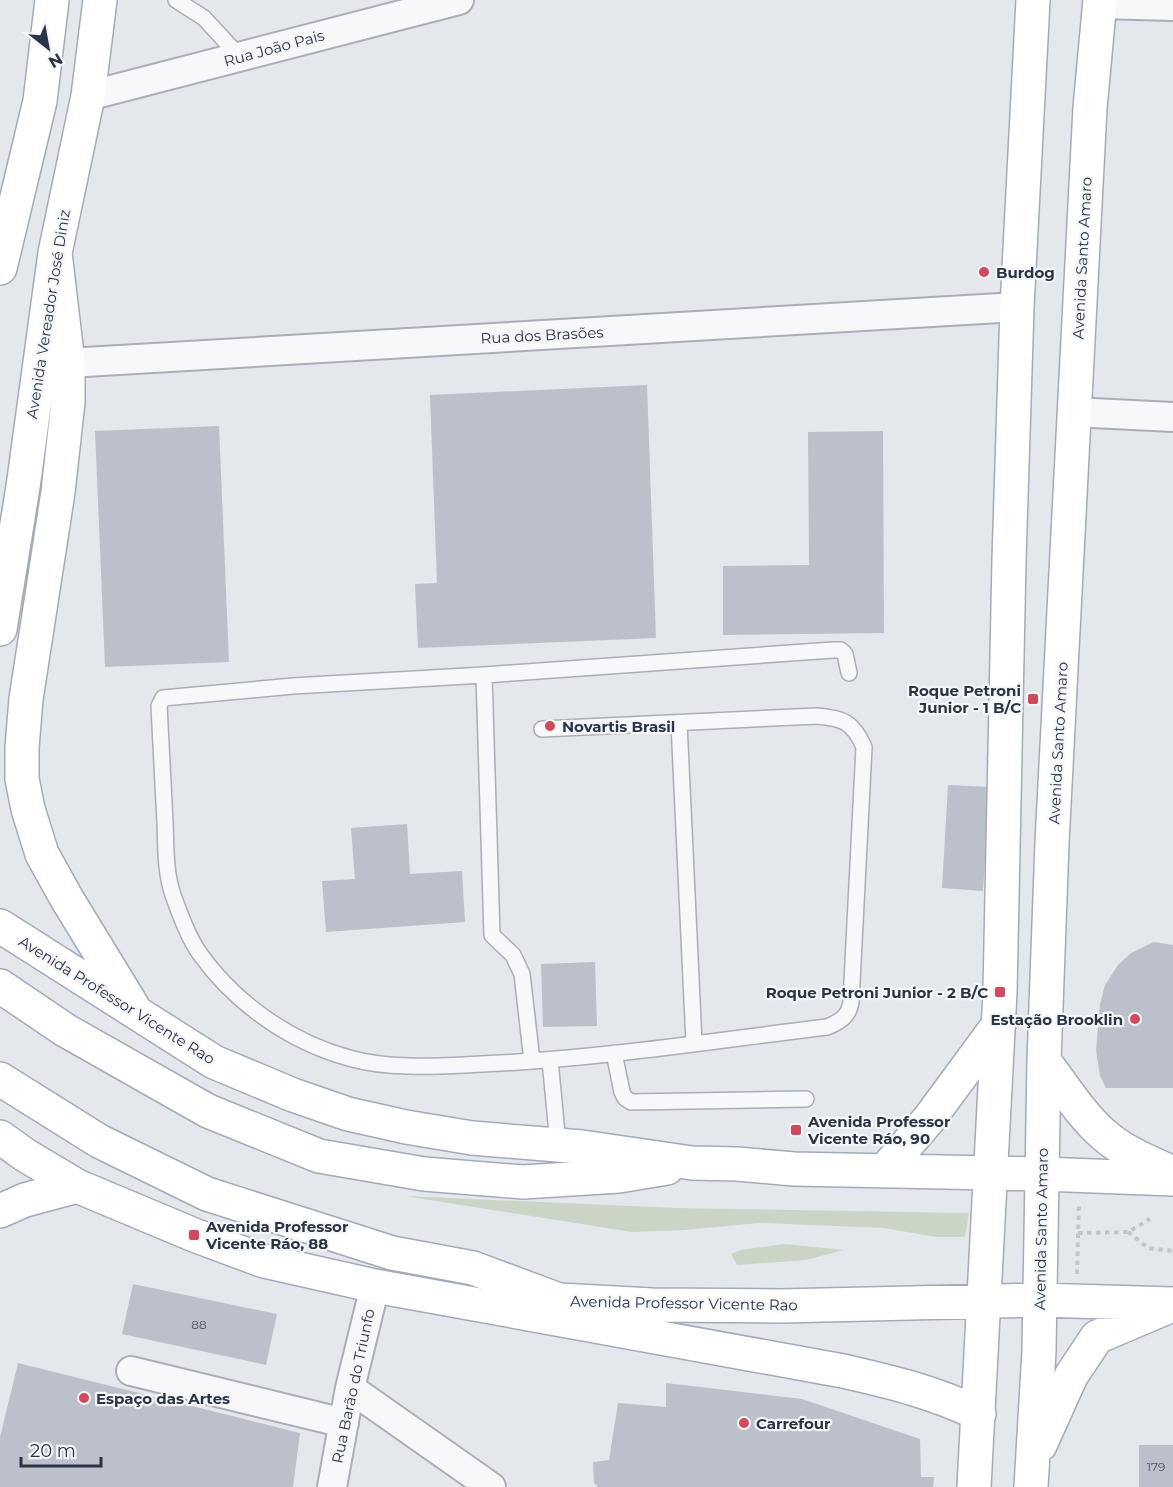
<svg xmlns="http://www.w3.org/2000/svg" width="1173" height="1487" font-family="Montserrat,sans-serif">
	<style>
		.green { fill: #c9d6c5 }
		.building { fill: #bbc0ca }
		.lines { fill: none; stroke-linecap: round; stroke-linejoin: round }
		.service-casing { stroke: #a9aeb7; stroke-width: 18 }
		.minor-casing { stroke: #a9aeb7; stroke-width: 32 }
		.primary-casing { stroke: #a3abb8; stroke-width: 36 }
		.path { stroke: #c2c5cb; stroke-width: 4; stroke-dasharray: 4.5 4.5; stroke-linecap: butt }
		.service { stroke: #f7f8fa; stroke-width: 15 }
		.minor { stroke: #f7f8fa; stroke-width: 28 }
		.primary { stroke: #fff; stroke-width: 33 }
		.poi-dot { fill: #d1495b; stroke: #f4f6f9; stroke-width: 2 }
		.labels { text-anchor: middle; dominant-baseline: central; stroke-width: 4.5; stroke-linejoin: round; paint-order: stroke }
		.number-label { font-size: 12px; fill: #4f5766 }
		.street-label { font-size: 15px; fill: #2b3445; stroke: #f4f6f9 }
		.poi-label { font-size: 15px; font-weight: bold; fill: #2b3445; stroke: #f4f6f9; text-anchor: start }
	</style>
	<rect width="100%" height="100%" fill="#e4e7ec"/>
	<path class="green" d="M405 1196 676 1208 969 1213 965 1237H936L884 1228 759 1223 684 1230 632 1232Z
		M784 1244 844 1250 806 1260 737 1265 731 1254 741 1250Z"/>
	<path class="building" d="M647 385 656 638 418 648 415 584 437 583 430 395Z
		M219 426 229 662 105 667 95 431Z
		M883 431 884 633 723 635V566L809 565 808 432Z
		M948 785 990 787 983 891 942 888Z
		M407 824 410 874 462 871 465 922 326 932 322 881 355 879 351 828Z
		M1154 942 1173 945V1088H1106L1100 1076 1096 1050 1100 1004 1105 985 1118 965 1131 953Z
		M595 962 597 1026 543 1027 541 964Z
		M133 1284 277 1314 266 1365 122 1334Z
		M18 1363 300 1433 293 1487H0V1437Z
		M666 1383 802 1399 920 1439 921 1477H934L933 1487H598L594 1483 593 1462 609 1460 618 1403 666 1407Z
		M1139 1445H1173V1487H1139Z"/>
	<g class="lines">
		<g class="service-casing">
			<path id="service" d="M176 0 204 18 240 57
				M484 675 492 935 513 955 522 974 532 1061
				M679 723 694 1043
				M542 729 817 716C843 718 853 722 864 747L851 1002C849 1016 840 1022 827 1027 712 1041 598 1059 482 1064 439 1066 391 1070 349 1058 290 1042 235 1003 200 954 188 937 180 914 173 895 165 872 166 846 165 822 163 783 161 745 159 706L163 698 293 686 484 675 833 650H841L845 654 849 673
				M614 1053 622 1092 625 1098 631 1102 806 1099
				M550 1060 558 1144"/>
		</g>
		<g class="minor-casing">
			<path id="minor" d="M1099 4 1173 6
				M88 96 459 0
				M68 363 1017 307
				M1073 412 1173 417
				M131 1371 344 1423
				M350 1388 491 1487
				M332 1487 350 1388 375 1286"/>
		</g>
		<g class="primary-casing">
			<path id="primary" d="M55 253 68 363V402L58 492 26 699 22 748V779L28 809 42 854 67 899 133 1007
				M0 268 40 101 52 0
				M0 629 23 487 55 253 88 96 100 0
				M0 926 214 1062 293 1095 348 1114 406 1127 472 1138 582 1147 692 1163 737 1164 794 1169 1042 1174 1173 1179
				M0 986 65 1030 208 1111 319 1156 424 1174 523 1182 619 1176 667 1168
				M1044 1061C1063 1085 1080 1114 1103 1134 1123 1152 1149 1162 1173 1173
				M0 1079 99 1141 207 1194 392 1253 473 1268 559 1300 652 1305 781 1306 1040 1300 1173 1304
				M0 1137 25 1155 77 1186 194 1235 264 1261 375 1286 843 1371C891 1382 934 1392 979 1414
				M885 1170 929 1119 999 1024
				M0 1211 25 1200 77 1186
				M1040 1445 1071 1376 1097 1337 1163 1309
				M974 1487 1000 992 1009 560 1017 307 1033 0
				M1031 1487 1039 1351 1044 1061 1052 843 1090 108 1100 0"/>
		</g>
		<path class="path" d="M1128 1232 1148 1248 1173 1251
			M1078 1233 1128 1232 1150 1219
			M1077 1274 1079 1203"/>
		<use href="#service" class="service"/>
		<use href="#minor" class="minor"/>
		<use href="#primary" class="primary"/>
	</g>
	<g class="poi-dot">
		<circle cx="984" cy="272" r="6"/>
		<rect x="1027" y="693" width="12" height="12" rx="3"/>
		<circle cx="550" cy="726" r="6"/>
		<rect x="994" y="986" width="12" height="12" rx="3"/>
		<circle cx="1135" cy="1019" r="6"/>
		<rect x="790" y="1124" width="12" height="12" rx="3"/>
		<rect x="188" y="1229" width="12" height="12" rx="3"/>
		<circle cx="84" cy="1398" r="6"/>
		<circle cx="744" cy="1423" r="6"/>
	</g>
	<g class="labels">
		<g class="number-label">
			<text x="199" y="1324">88</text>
			<text x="1156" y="1466">179</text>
		</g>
		<g class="street-label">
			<text transform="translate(274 48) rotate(-15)">Rua João Pais</text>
			<text transform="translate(1082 258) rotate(-87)">Avenida Santo Amaro</text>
			<text transform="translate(48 314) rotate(-81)">Avenida Vereador José Diniz</text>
			<text transform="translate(542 335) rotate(-3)">Rua dos Brasões</text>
			<text transform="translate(1058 743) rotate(-87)">Avenida Santo Amaro</text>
			<text transform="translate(117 1000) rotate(32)">Avenida Professor Vicente Rao</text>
			<text transform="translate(1041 1229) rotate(-89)">Avenida Santo Amaro</text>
			<text transform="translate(684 1303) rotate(1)">Avenida Professor Vicente Rao</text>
			<text transform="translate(353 1386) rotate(-78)">Rua Barão do Triunfo</text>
		</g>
		<g class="poi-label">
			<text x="996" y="272">Burdog</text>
			<text x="1021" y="690" text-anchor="end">Roque Petroni<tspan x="1021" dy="17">Junior - 1 B/C</tspan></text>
			<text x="562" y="726">Novartis Brasil</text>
			<text x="988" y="992" text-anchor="end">Roque Petroni Junior - 2 B/C</text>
			<text x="1123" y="1019" text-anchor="end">Estação Brooklin</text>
			<text x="808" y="1121">Avenida Professor<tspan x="808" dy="17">Vicente Ráo, 90</tspan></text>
			<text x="206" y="1226">Avenida Professor<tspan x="206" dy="17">Vicente Ráo, 88</tspan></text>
			<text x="96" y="1398">Espaço das Artes</text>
			<text x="756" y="1423">Carrefour</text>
		</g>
	</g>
	<g transform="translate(48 48) rotate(149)" stroke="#f4f6f9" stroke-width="4.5" paint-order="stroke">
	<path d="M0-4.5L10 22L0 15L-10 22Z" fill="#2b3445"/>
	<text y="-9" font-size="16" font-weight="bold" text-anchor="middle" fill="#2b3445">N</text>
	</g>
	<path d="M21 1457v9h80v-9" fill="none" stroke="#2b3445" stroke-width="3"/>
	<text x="30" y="1457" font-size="18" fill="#2b3445" stroke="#f4f6f9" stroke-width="4.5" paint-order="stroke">20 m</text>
</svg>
